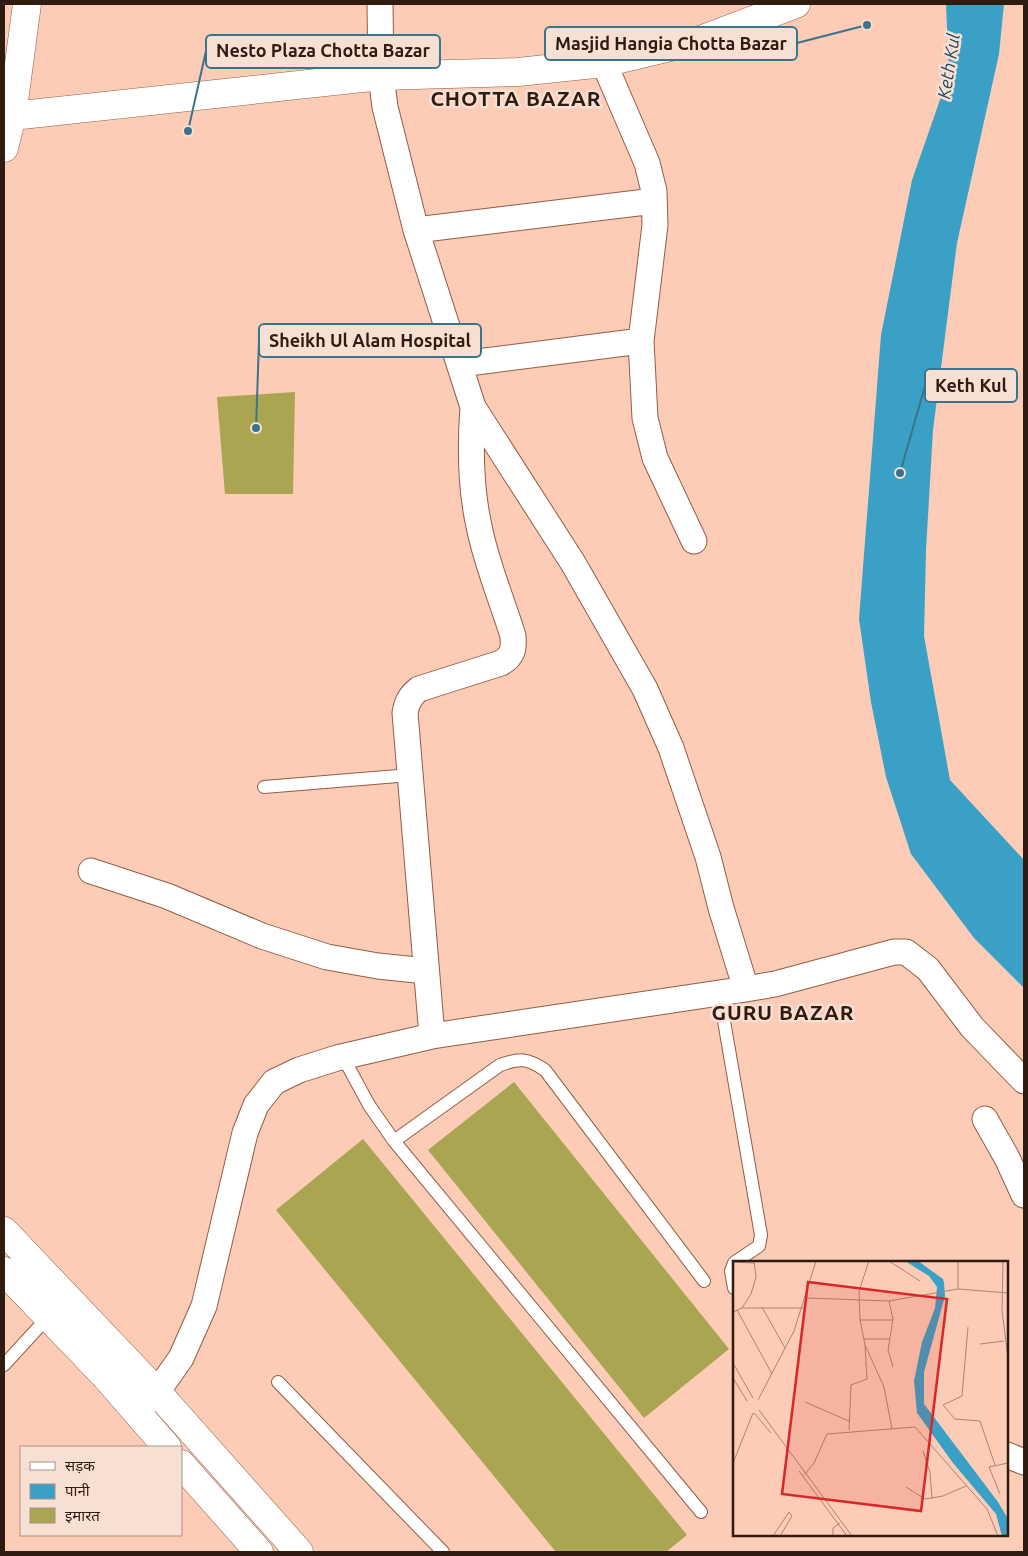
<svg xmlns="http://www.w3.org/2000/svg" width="1028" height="1556" font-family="Ubuntu,'Noto Sans Devanagari',sans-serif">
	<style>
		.water { fill: #3aa0c5 }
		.building { fill: #a9a551 }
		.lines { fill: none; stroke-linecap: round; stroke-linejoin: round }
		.lane-casing { stroke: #915d45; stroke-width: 14 }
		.street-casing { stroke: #915d45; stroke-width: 27 }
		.secondary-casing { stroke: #915d45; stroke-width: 29 }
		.lane { stroke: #fff; stroke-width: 12 }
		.street { stroke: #fff; stroke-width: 25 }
		.secondary { stroke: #fff; stroke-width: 28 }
		.labels { text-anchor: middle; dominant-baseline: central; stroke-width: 5; stroke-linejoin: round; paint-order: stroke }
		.water-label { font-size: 18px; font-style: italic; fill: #204b5b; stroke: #f8dfd4 }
		.district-label { font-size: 21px; font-weight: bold; letter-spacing: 1px; fill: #301b10; stroke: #f8dfd4 }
		.inset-road { fill: none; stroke: #aa8574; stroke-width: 1 }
		.view { fill: #d62828; fill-opacity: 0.15; stroke: #d62828; stroke-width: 2.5 }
		.inset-edge { fill: none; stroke: #301b10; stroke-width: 2.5 }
		.leader { fill: none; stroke: #38748b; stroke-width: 2 }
		.callout-dot { fill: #38748b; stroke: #f8dfd4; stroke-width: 2 }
		.callout { fill: #f8dfd4; stroke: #38748b; stroke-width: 2 }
		.callout-label { font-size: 18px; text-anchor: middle; font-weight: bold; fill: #301b10 }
	</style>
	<rect width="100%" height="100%" fill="#fcccb6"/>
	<path class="water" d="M946 4H1004L999 54 957 243 933 430 926 550 924 636 950 780 1024 860V988L974 938 911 854 886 777 871 702 859 619 881 335 912 180 949 74Z"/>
	<path class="building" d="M295 392 293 494H225L217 397Z
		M514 1082 729 1349 644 1418 428 1150Z
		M363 1139 687 1535 666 1552H556L276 1210Z"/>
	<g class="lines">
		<g class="lane-casing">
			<path id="lane" d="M264 787 410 775
				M719 992 761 1235 759 1246 735 1262
				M343 1057 369 1105 394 1141 701 1512
				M394 1141 500 1065C520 1058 527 1058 545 1070L704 1281
				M734 1263 731 1271 734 1288
				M4 1365 48 1317
				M278 1382 443 1552"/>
		</g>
		<g class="street-casing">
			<path id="street" d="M380 4 381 76 385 107 416 230 473 407 573 563 645 689 671 748 708 857 721 908 746 989
				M604 63 647 163 654 191 655 225 641 341 645 418 655 458 694 541
				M416 230 654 201
				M461 364 641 341
				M91 871 167 896 262 936 327 957 378 966 426 971
				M432 1036 405 713C407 702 410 696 419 689L501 663C513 656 514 649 513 636 502 600 486 563 479 526 470 486 470 447 473 407
				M985 1119 1007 1158 1024 1195
				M136 1412 157 1392 181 1358 204 1306 245 1133 256 1105 274 1082 299 1070 337 1058 432 1036 746 989 775 984 894 952H906L928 969 972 1027 1024 1081
				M1007 1455 1024 1462"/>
		</g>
		<g class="secondary-casing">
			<path id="secondary" d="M12 116 381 76 518 72 604 63 700 40 796 4
				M4 148 12 116 27 4
				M4 1231 157 1392 299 1552
				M4 1271 106 1377 167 1447
				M181 1464 259 1552"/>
		</g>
		<use href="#lane" class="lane"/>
		<use href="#street" class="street"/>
		<use href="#secondary" class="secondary"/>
	</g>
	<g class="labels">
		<g class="water-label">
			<text transform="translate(948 66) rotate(-81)">Keth Kul</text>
		</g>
		<g class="district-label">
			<text x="516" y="98">CHOTTA BAZAR</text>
			<text x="783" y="1012">GURU BAZAR</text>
		</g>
	</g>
	<g transform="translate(733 1261)">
		<rect width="275" height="275" fill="#fcccb6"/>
		<path d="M172 0H185L210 18 211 22 212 35 191 111V143L265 241 275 258V275H269L263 253 220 202 184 152 181 120 189 81 202 47 204 26 196 15Z" fill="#3aa0c5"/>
		<path class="inset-road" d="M136 0 126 30 127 59 132 84 151 126 159 168M156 0 187 20M225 0V28M270 0 269 50 275 97M0 1 21 2M74 37 156 40 225 28 275 32M156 40 160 58 155 89 160 106M29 46 52 87M9 47H70M4 49 39 113M0 51 9 47 18 33 23 16 21 0M127 59H160M235 66 229 135 210 144 222 158 247 160 262 204M131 78H156M247 83 271 80M0 102 20 137M0 117 14 140M25 139 61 70 83 0M72 141 116 160M26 149 119 275M21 152 38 172M116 169 118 124 134 118 132 85M190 190 197 211 199 238M0 202 20 152M66 210 114 275M71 214 81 202 94 173 182 166 254 248 265 275M173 226 192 238 210 235 233 225M267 233 256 206 275 202M40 275 56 251 59 255 47 275M100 275V267L107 262"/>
		<path class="view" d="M75 21 214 38 188 250 49 233Z"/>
		<rect width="275" height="275" class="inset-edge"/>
	</g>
	<path class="leader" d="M867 25L797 43M188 131L206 51M256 428L259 341M900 473L925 386"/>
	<g class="callout-dot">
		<circle cx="867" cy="25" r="5"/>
		<circle cx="188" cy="131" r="5"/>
		<circle cx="256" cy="428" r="5"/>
		<circle cx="900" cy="473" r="5"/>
	</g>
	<g class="callout">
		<rect x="545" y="27" width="252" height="33" rx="5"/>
		<rect x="206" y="35" width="234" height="33" rx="5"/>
		<rect x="259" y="324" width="222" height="33" rx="5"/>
		<rect x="925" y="369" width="92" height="33" rx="5"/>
	</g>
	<g class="callout-label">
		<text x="671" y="50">Masjid Hangia Chotta Bazar</text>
		<text x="323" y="57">Nesto Plaza Chotta Bazar</text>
		<text x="370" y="347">Sheikh Ul Alam Hospital</text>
		<text x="971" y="392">Keth Kul</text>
	</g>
	<rect width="1028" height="1556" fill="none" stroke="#301b10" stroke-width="10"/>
	<rect x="20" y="1446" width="162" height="90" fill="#f8dfd4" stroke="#a89186"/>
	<rect x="30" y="1462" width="25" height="8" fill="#ffffff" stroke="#a89186"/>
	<text x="65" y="1471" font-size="15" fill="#301b10">सड़क</text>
	<rect x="30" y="1484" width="25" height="15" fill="#3aa0c5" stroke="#a89186"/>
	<text x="65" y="1496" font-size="15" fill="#301b10">पानी</text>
	<rect x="30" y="1508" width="25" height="15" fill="#a9a551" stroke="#a89186"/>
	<text x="65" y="1521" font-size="15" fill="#301b10">इमारत</text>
</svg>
